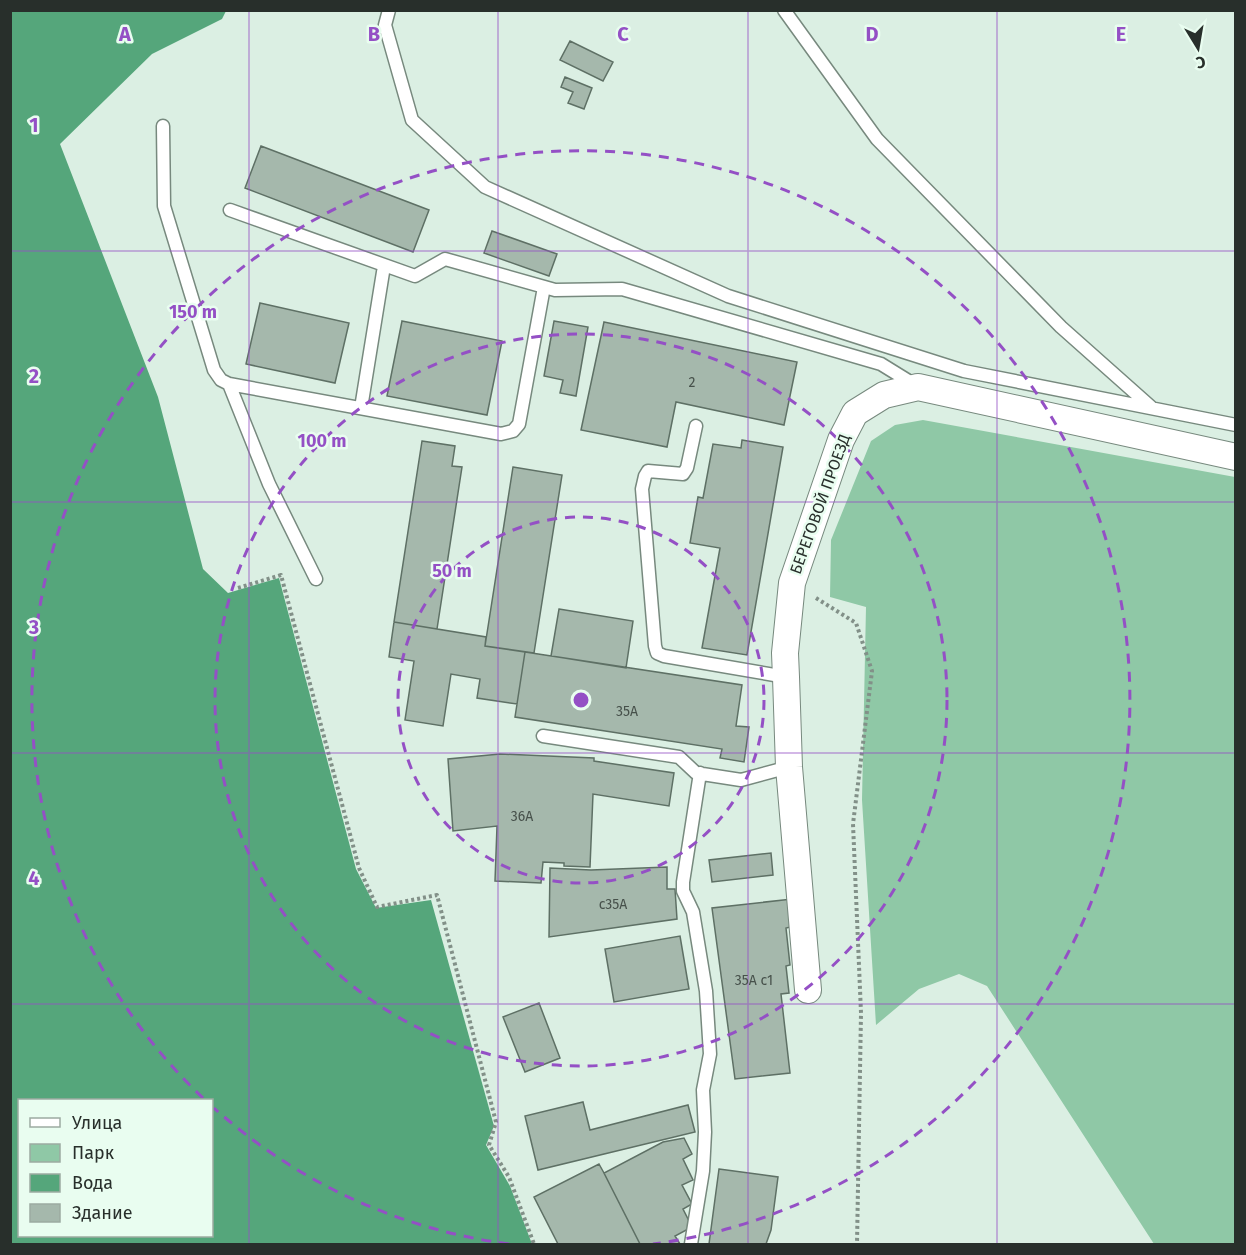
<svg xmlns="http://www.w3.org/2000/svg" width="1246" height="1255" font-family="'Fira Sans',sans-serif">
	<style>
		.green { fill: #8fc8a6 }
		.water { fill: #55a67b; fill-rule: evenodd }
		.building { fill: #a5b8ac; stroke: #5e7065; stroke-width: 1.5 }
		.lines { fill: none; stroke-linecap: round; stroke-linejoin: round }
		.lane-casing { stroke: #77897e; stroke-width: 15 }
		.street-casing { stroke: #77897e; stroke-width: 28 }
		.path { stroke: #829088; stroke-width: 4; stroke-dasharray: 3 3; stroke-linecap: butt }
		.lane { stroke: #fff; stroke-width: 12 }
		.street { stroke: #fff; stroke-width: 26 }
		.grid { fill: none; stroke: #9450c5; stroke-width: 1.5; stroke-opacity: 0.55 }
		.ring { fill: none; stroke: #9450c5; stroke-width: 3; stroke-dasharray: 10 8 }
		.labels { text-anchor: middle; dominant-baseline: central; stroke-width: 5; stroke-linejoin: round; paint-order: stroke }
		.number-label { font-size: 14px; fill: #47514b }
		.street-label { font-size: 16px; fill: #282f2b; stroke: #e9fdf0 }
		.grid-label { font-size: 20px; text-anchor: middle; font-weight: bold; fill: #9450c5; stroke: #e9fdf0; stroke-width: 5; stroke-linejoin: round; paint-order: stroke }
		.centre { fill: #9450c5; stroke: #e9fdf0; stroke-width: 3 }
		.ring-label { font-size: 18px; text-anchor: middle; font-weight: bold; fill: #9450c5; stroke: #e9fdf0; stroke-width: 5; stroke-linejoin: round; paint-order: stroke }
	</style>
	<rect width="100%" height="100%" fill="#dbefe3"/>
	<path class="green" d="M923 420 1235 477V1244H1154L987 986 959 974 919 989 876 1025 862 800 866 607 830 597 831 540 871 441 895 425Z"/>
	<path class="water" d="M10 11H226L222 19 152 54 60 144 158 397 203 569 228 593 279 578 356 869 376 908 431 900 494 1126 486 1145 510 1186 532 1244H11ZM20 1100H212V1236H20Z"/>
	<path class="building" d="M570 41 613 62 603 81 560 60Z
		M565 77 592 88 584 109 568 103 573 92 561 87Z
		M261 146 429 210 413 252 245 188Z
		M492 231 557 254 549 276 484 253Z
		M260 303 349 323 335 383 246 364Z
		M402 321 502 341 487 415 387 396Z
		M554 321 588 327 576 396 560 393 563 380 544 376Z
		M604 322 797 362 784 425 676 402 667 447 581 430Z
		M742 440 783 447 747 655 702 648 720 548 690 543 698 497 703 498 713 444 741 448Z
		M422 441 455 446 452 466 462 467 437 629 394 622Z
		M513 467 562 475 534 653 485 646Z
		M559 609 633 621 626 668 551 656Z
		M394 622 486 637 485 646 525 652 517 704 477 698 480 679 451 674 443 726 405 720 414 661 389 657Z
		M525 652 742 685 736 726 749 727 744 762 720 758 722 749 515 717Z
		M500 754 594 758V761L674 773 669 806 593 794 590 867 564 866V863L543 862 541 883 495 881 497 826 453 831 448 759Z
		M771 853 773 875 712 882 709 860Z
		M667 867V889H675L677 919 549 937 550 868 591 870Z
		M792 899 795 926 786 928 790 965 786 966 789 993 781 994 790 1073 735 1079 712 908Z
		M680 936 689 989 614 1002 605 949Z
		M539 1003 560 1058 525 1072 503 1017Z
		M583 1102 590 1130 688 1105 695 1132 538 1170 525 1116Z
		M684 1138 692 1154 683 1159 693 1180 682 1185 692 1204 683 1209 692 1227 675 1236 680 1244H640L604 1173 663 1142Z
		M599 1164 604 1173 640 1244H558L534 1197Z
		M719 1169 778 1177 771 1230 766 1244H709Z"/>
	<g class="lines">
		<g class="lane-casing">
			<path id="lane" d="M389 10 385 25 412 120 485 187 728 296 964 371 1236 425
				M784 10 877 139 1061 327 1151 407
				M163 126 164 206 214 370 221 380 229 384 501 434 513 431 519 424 544 287
				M230 210 415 276 445 259 555 290 622 289 881 364 915 385
				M229 384 269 484 316 579
				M361 408 384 266
				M696 426 687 468 683 474 648 471 645 476 642 489 655 646 657 653 664 656 786 677
				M543 736 679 757 696 773 741 780 789 767
				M691 1244 703 1171 705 1132 703 1090 710 1054 706 991 693 912 683 891V882L700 773"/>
		</g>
		<g class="street-casing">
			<path id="street" d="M808 990 789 767 786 677 785 653 792 583 841 440 855 413 884 395 918 387 1236 457"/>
		</g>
		<path class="path" d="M238 588 281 575 359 868 377 907 437 895 496 1122 489 1145 509 1177 534 1244
			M816 598 856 623 872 671 853 824 861 1013 857 1244"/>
		<use href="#lane" class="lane"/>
		<use href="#street" class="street"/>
	</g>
	<path class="grid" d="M249 10V1244M498 10V1244M748 10V1244M997 10V1244M10 251H1236M10 502H1236M10 753H1236M10 1004H1236"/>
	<g class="ring">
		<circle cx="581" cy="700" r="183"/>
		<circle cx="581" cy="700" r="366"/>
		<path d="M509 1244A549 549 0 0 1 214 1108M203 1098A549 549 0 1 1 653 1244"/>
	</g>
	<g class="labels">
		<g class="number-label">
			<text x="692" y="382">2</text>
			<text x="627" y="711">35А</text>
			<text x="522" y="816">36А</text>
			<text x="613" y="904">с35А</text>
			<text x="754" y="980">35А с1</text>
		</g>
		<g class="street-label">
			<text transform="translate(820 504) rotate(-70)">БЕРЕГОВОЙ ПРОЕЗД</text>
		</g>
	</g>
	<g class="grid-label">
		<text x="125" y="41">A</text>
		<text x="374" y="41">B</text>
		<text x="623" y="41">C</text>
		<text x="872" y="41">D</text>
		<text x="1121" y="41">E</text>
		<text x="34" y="132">1</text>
		<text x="34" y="383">2</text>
		<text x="34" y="634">3</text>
		<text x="34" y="885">4</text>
	</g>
	<circle cx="581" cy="700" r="9" class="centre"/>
	<g class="ring-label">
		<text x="193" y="318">150 m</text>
		<text x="322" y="447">100 m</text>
		<text x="452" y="577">50 m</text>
	</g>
	<rect width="1246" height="1255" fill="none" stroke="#282f2b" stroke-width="24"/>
	<rect x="18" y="1099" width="195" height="138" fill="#e9fdf0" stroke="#9caba1" stroke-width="1.5"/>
	<rect x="30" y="1118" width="30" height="9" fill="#ffffff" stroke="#9caba1" stroke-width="1.5"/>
	<text x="72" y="1129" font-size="18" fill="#282f2b">Улица</text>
	<rect x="30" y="1144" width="30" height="18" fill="#8fc8a6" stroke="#9caba1" stroke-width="1.5"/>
	<text x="72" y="1159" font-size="18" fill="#282f2b">Парк</text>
	<rect x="30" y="1174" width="30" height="18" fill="#55a67b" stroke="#9caba1" stroke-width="1.5"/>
	<text x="72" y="1189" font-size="18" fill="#282f2b">Вода</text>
	<rect x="30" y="1204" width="30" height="18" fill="#a5b8ac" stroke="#9caba1" stroke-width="1.5"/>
	<text x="72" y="1219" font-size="18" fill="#282f2b">Здание</text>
	<g transform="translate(1198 48) rotate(169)" stroke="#e9fdf0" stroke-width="4.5" paint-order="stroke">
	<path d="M0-4.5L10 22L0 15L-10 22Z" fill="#282f2b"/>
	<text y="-9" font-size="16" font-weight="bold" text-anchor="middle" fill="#282f2b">С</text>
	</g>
</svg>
